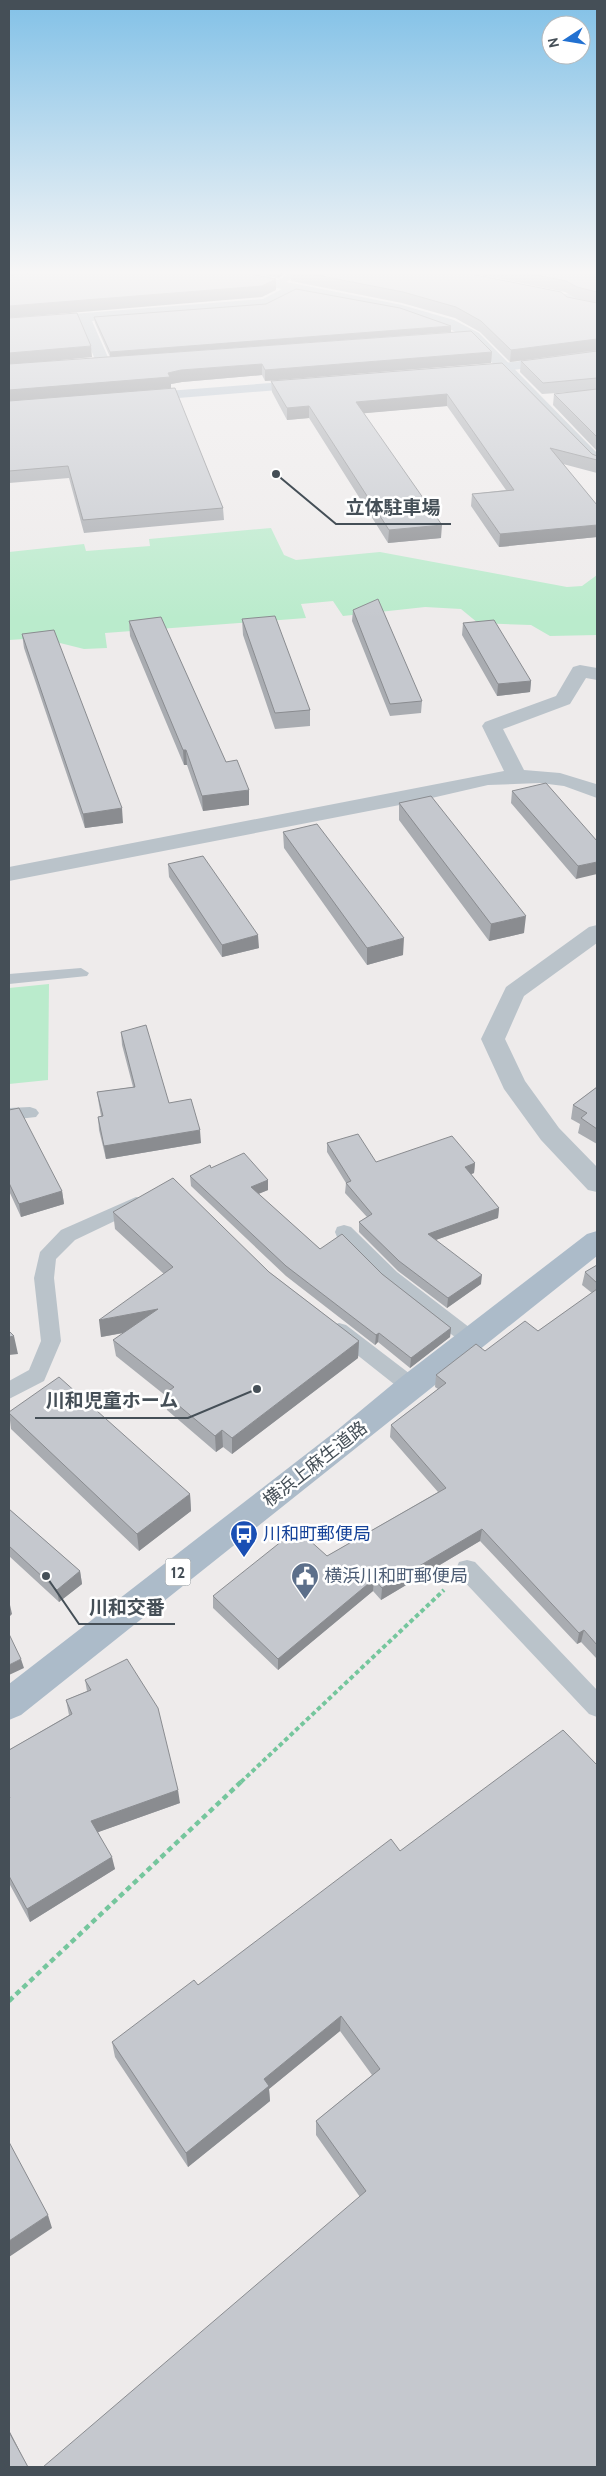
<svg xmlns="http://www.w3.org/2000/svg" width="606" height="2476" font-family="Cabin,'Noto Sans JP',sans-serif">
	<style>
		.green { fill: #baebcc }
		.lines { fill: none; stroke-linecap: round; stroke-linejoin: round }
		.path-far1 { stroke: #75c69d; stroke-width: 4; stroke-dasharray: 4.5 3; stroke-linecap: butt }
		.path { stroke: #75c69d; stroke-width: 4.5; stroke-dasharray: 5.5 4; stroke-linecap: butt }
		.lane { fill: #bac3ca; fill-rule: evenodd }
		.street { fill: #bac3ca; fill-rule: evenodd }
		.secondary { fill: #b9c4cf; fill-rule: evenodd }
		.primary { fill: #acbbc9; fill-rule: evenodd }
		.wall { fill: #a9acb1 }
		.shaded-wall { fill: #8a8c90 }
		.building { fill: #c5c8ce; stroke: #8a8c90 }
		.labels { text-anchor: middle; dominant-baseline: central; stroke-width: 5; stroke-linejoin: round; paint-order: stroke }
		.shield { fill: #fff; stroke: #7d8489; stroke-width: 1 }
		.shield-label { font-size: 16px; font-weight: bold; fill: #454f57 }
		.street-label { font-size: 18px; fill: #454f57; stroke: #fff }
		.transit-label { font-size: 18px; fill: #164399; stroke: #fff; text-anchor: start }
		.service-label { font-size: 18px; fill: #4e5e75; stroke: #fff; text-anchor: start }
		.leader { fill: none; stroke: #454f57; stroke-width: 2 }
		.callout-dot { fill: #454f57; stroke: #fff; stroke-width: 2 }
		.callout-label { font-size: 19px; text-anchor: middle; font-weight: bold; fill: #454f57; stroke: #fff; stroke-width: 5; stroke-linejoin: round; paint-order: stroke }
	</style>
	<rect width="100%" height="100%" fill="#eeebeb"/>
	<path class="green" d="M271 528 284 555 296 560 380 552 567 587 582 586 597 575V635L550 636 531 625 478 623 461 609 425 607 343 616 333 601 301 604 306 618 105 633 107 648 84 649 40 638 9 640V552L84 544 86 551 150 546 149 539Z
		M49 984 48 1080 9 1084V988Z"/>
	<g class="lines">
		<path class="path-far1" d="M241 1782 444 1590"/>
		<path class="path" d="M9 2001 243 1780"/>
		<path class="lane" d="M292 272H303L279 286 272 284Z
			M81 968 89 973 87 976 9 984V974Z
			M30 1107 36 1109 39 1113 36 1117 9 1120V1108Z
			M136 1197 142 1198 145 1203 142 1208 75 1240 56 1259 54 1278 61 1341 44 1381 9 1399V1381L29 1370 41 1341 34 1278 40 1252 61 1230Z
			M344 1225 351 1227 397 1272 478 1334 481 1339 478 1344 471 1347 464 1344 383 1282 337 1237 335 1232 337 1227Z
			M339 1323 346 1325 418 1380 421 1386 418 1392 411 1394 404 1392 332 1335 329 1330 332 1325Z
			M467 1560 475 1562 597 1690V1717L589 1714 459 1576 456 1569 459 1562Z"/>
		<path class="street" d="M210 272H237L402 305 454 320 479 333 597 453V467L592 465 469 339 444 326 400 312 296 292 266 307 92 321 111 364 104 368 97 364 79 322 9 327V319L263 299 282 289 216 276Z
			M586 292 597 295V303C587 301 564 303 559 298L565 294Z
			M580 665 597 668V680L586 678 570 704 503 729 524 770 560 773 596 784 597 798 564 786 540 783 488 785 410 803 9 881V867L504 771 482 726 485 722 556 696 573 667Z
			M597 925V943L524 996 505 1039 525 1081 559 1128 597 1167V1192L588 1190 541 1140 504 1089 481 1039 506 987 589 927Z"/>
		<path class="secondary" d="M597 352V360L470 375 463 371 470 367Z
			M310 380 317 384 315 387 141 401 134 397 141 393Z"/>
		<path class="primary" d="M597 1231V1256L21 1715 9 1720V1684L336 1431 400 1378 587 1234Z"/>
	</g>
	<path class="wall" d="M248 272H288L278 278Z
		M291 272H461L567 297 597 303V351L510 362 480 332 455 318 402 303 291 281Z
		M467 272H597V303L576 298 565 292Z
		M94 317 451 332 110 357 95 323Z
		M9 318 92 357 9 364 492 352 491 363 265 381 262 375 182 382 171 384V388L223 508 224 520 84 533 69 478 9 483Z
		M597 351V451L553 405 554 394 587 391 542 394 520 372 521 361Z
		M502 363 592 454 597 456V473L563 464 597 505V537L499 547 471 506 472 494 506 490 447 406 364 413 441 538 388 543 309 418 287 420 272 392 271 381Z
		M353 610 422 701 421 713 390 716 352 621Z
		M242 619 310 710V726L275 729 243 635Z
		M129 621 226 762 249 805 203 811 187 765H184L130 636Z
		M463 623 531 681 530 692 497 696 462 635Z
		M22 634 123 823 85 828 24 648Z
		M512 791 597 841 576 879 511 803Z
		M399 803 524 933 489 941 399 820Z
		M283 832 403 955 367 965 284 848Z
		M168 864 259 948 222 957 169 877Z
		M121 1032 169 1103 201 1143 106 1159 99 1130 98 1117 101 1116 99 1105 97 1092 133 1087 122 1045Z
		M597 1087V1144L578 1133 580 1124 571 1119 573 1105Z
		M9 1110 62 1191 64 1204 21 1217 9 1191Z
		M327 1143 376 1162 475 1163 474 1173 471 1174 499 1208 498 1218 436 1240 481 1284 447 1308 398 1271 359 1232V1222L367 1217 345 1193 346 1183 327 1152Z
		M211 1168 268 1180V1190L258 1194 320 1249 382 1274 451 1328 450 1337 410 1368 378 1342 375 1345 286 1276 191 1186 190 1176Z
		M113 1212 269 1272 359 1341 358 1358 232 1454 223 1447 216 1452 167 1410 166 1396 116 1356 113 1340 124 1333 101 1337 164 1274 115 1229Z
		M597 1265V1659L581 1642 577 1644 480 1541 381 1600 373 1591 278 1670 213 1608V1596L327 1556 438 1492 390 1437 391 1425 438 1389 435 1387 436 1375 485 1351 538 1331 592 1293 582 1285 585 1272Z
		M9 1412 190 1494 191 1511 139 1551 11 1429Z
		M9 1509 80 1571 82 1584 59 1602 9 1556Z
		M85 1680 180 1803 98 1832 115 1869 30 1922 9 1883V1750L69 1715 66 1700 87 1691Z
		M400 1851 597 2467 360 2197 316 2135V2121L372 2075 340 2031 269 2089 270 2101 188 2167 115 2057 112 2042Z"/>
	<path class="shaded-wall" d="M9 272H35L9 274V275Z
		M278 272H288L278 278Z
		M276 279V290L262 297 9 318V306Z
		M451 326V332L110 357V352Z
		M597 339V350L510 362 511 350Z
		M91 346 92 357 9 365V353Z
		M492 352 491 363 265 381V370Z
		M262 364V375L182 382 171 384V388L9 402V390L168 373 181 370Z
		M447 394V406L356 414V402Z
		M309 406V418L287 420V408Z
		M442 525 441 538 388 543 389 530Z
		M597 525V537L499 547 500 534Z
		M531 681 530 692 497 696 498 684Z
		M183 750H186L187 765H184Z
		M249 790V805L203 811 202 796Z
		M122 808 123 823 85 828 83 814Z
		M597 862V874L576 879 578 866Z
		M526 916 524 933 489 941 491 924Z
		M258 935 259 948 222 957V945Z
		M404 938 403 955 367 965V948Z
		M200 1130 201 1143 106 1159 104 1146Z
		M475 1163 474 1173 464 1177 465 1167Z
		M268 1180V1190L251 1197V1187Z
		M62 1191 64 1204 21 1217 19 1204Z
		M499 1208 498 1218 427 1243 428 1234Z
		M482 1275 481 1284 447 1308 448 1298Z
		M158 1309 159 1326 101 1337 99 1320Z
		M451 1328 450 1337 410 1368 411 1358Z
		M379 1333 378 1342 375 1345 376 1335Z
		M14 1336 18 1354 9 1355V1337Z
		M359 1341 358 1358 232 1454V1438Z
		M222 1430 223 1447 216 1452 215 1436Z
		M190 1494 191 1511 139 1551 137 1534Z
		M482 1529 480 1541 381 1600 382 1588Z
		M80 1571 82 1584 59 1602 57 1590Z
		M374 1579 373 1591 278 1670V1659Z
		M10 1605 12 1614 9 1617V1606Z
		M584 1630 581 1642 577 1644 579 1633Z
		M21 1659 24 1668 9 1675V1665Z
		M178 1790 180 1803 93 1834 91 1821Z
		M112 1857 115 1869 30 1922 27 1909Z
		M341 2016 340 2031 269 2089 270 2101 188 2167 186 2153 264 2079Z
		M48 2215 52 2228 9 2257V2241Z
		M9 2430 28 2467 9 2432Z"/>
	<path class="building" d="M47 272H241L276 279 262 286 9 306V275Z
		M301 272H461L561 292 567 297 597 303V339L511 350 481 321 456 307 403 292Z
		M521 272H597V292L577 287 566 281Z
		M296 289 400 308 451 326 110 352 94 317 266 304Z
		M77 313 91 346 9 353V318Z
		M471 331 492 352 265 370 262 364 181 370 168 373 170 377 9 390V364Z
		M597 351V378L543 383 521 361Z
		M502 363 592 454 597 456V460L550 448 597 505V525L500 534 472 494 514 490 447 394 356 402 442 525 389 530 309 406 287 408 271 381Z
		M175 388 223 508 83 520 68 466 9 471V401Z
		M597 389V437L554 394Z
		M378 599 422 701 390 704 353 610Z
		M275 616 310 710 275 713 242 619Z
		M161 617 226 762 237 760 249 790 202 796 186 750H183L129 621Z
		M494 620 531 681 498 684 463 623Z
		M54 630 122 808 83 814 22 634Z
		M546 783 597 841V862L578 866 512 791Z
		M431 796 526 916 491 924 399 803Z
		M317 824 404 938 367 948 283 832Z
		M203 856 258 935 222 945 168 864Z
		M146 1025 169 1103 191 1099 200 1130 104 1146 98 1117 103 1116 97 1092 135 1087 121 1032Z
		M597 1087V1129L581 1118 587 1113 573 1105Z
		M19 1108 62 1191 19 1204 9 1183V1110Z
		M358 1134 376 1162 452 1136 475 1163 465 1167 499 1208 428 1234 482 1275 448 1298 399 1261 359 1222 372 1214 346 1183 351 1181 327 1143Z
		M244 1153 268 1180 251 1187 320 1249 342 1234 382 1274 451 1328 411 1358 379 1333 376 1335 286 1266 190 1176 210 1165 211 1168Z
		M173 1178 269 1272 359 1341 232 1438 222 1430 215 1436 165 1394 174 1387 113 1340 158 1309 99 1320 173 1267 113 1212Z
		M597 1265V1283L585 1272Z
		M597 1289V1645L584 1630 579 1633 482 1529 382 1588 374 1579 278 1659 213 1596 297 1529 327 1556 446 1488 391 1425 446 1383 436 1375 476 1344 485 1351 525 1321 538 1331Z
		M9 1331 14 1336 9 1337Z
		M59 1377 190 1494 137 1534 9 1413V1412Z
		M9 1509 80 1571 57 1590 9 1546Z
		M9 1634 21 1659 9 1665Z
		M127 1659 158 1708 178 1790 91 1821 112 1857 27 1909 9 1876V1799L10 1798 9 1796V1750L72 1714 66 1700 91 1690 85 1680Z
		M563 1730 597 1765V2467H43L366 2191 316 2121 380 2069 341 2016 264 2079 269 2086 186 2153 112 2042 194 1980 198 1985 391 1839 400 1851Z
		M9 2142 48 2215 9 2241Z
		M9 2432 28 2467H9Z"/>
	<linearGradient id="sky" x2="0" y2="1"><stop stop-color="#82c1e7"/><stop offset="0.44" stop-color="#f7f6f6"/><stop offset="1" stop-color="#f7f6f6" stop-opacity="0"/></linearGradient>
	<rect width="606" height="619" fill="url(#sky)"/>
	<defs>
		<g id="bus-pin" transform="scale(1.4375)"><path d="M0 17L-7.5 6A9.5 9.5 0 1 1 7.5 6Z" fill="#1a4fb4" stroke="#fff"/><path d="M-5-6H5V4H4V6H2V4H-2V6H-4V4H-5ZM-3.5-4V0h7V-4ZM-3.5 1.2v1.5H-2V1.2ZM2 1.2v1.5H3.5V1.2Z" fill="#fff"/></g>
		<g id="civic-pin" transform="scale(1.4375)"><path d="M0 17L-7.5 6A9.5 9.5 0 1 1 7.5 6Z" fill="#5c6f8a" stroke="#fff"/><path d="M-.6-6.5H3V-4.5H.6V-3L4-1V1h2V6H-6V1h2V-1L-.6-3ZM-1.2 2.5V6h2.4V2.5Z" fill="#fff"/></g>
	</defs>
	<g fill-rule="evenodd">
		<use href="#bus-pin" x="244" y="1534"/>
		<use href="#civic-pin" x="305" y="1576"/>
	</g>
	<g class="labels">
		<rect class="shield" x="165.5" y="1558.5" width="25" height="27" rx="4"/>
		<g class="shield-label">
			<text x="178" y="1572">12</text>
		</g>
		<g class="street-label">
			<text transform="translate(315 1464) rotate(-38)">横浜上麻生道路</text>
		</g>
		<g class="transit-label">
			<text x="263" y="1534">川和町郵便局</text>
		</g>
		<g class="service-label">
			<text x="324" y="1576">横浜川和町郵便局</text>
		</g>
	</g>
	<path class="leader" d="M276 474L336 524H451M257 1389L188 1418H35M46 1576L79 1624H175"/>
	<g class="callout-dot">
		<circle cx="276" cy="474" r="5"/>
		<circle cx="257" cy="1389" r="5"/>
		<circle cx="46" cy="1576" r="5"/>
	</g>
	<g class="callout-label">
		<text x="393" y="514">立体駐車場</text>
		<text x="112" y="1407">川和児童ホーム</text>
		<text x="127" y="1614">川和交番</text>
	</g>
	<rect width="606" height="2476" fill="none" stroke="#454f57" stroke-width="20"/>
	<g transform="translate(566 40) rotate(258)"><circle r="24" fill="#ffffff" stroke="#b5b9bc"/>
	<path d="M0-4L9 19L0 12L-9 19Z" fill="#2271d1"/>
	<text y="-8" font-size="14" font-weight="bold" text-anchor="middle" fill="#454f57">N</text>
	</g>
</svg>
